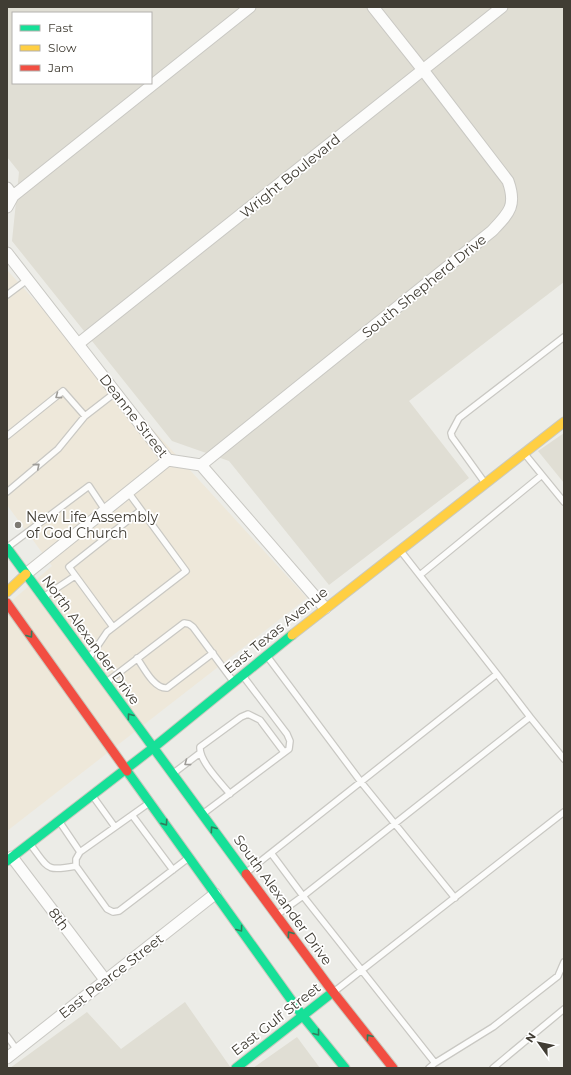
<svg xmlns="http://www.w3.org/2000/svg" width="571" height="1075" font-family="Montserrat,sans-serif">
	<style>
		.residential { fill: #e0ded4; fill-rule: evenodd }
		.commercial { fill: #eee8da }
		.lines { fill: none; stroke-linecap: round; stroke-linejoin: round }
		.lane-casing { stroke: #c9c8c3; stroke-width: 8 }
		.street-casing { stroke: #c9c8c3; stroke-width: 13 }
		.fast-casing { stroke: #cac9be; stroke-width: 11 }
		.slow-casing { stroke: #cac9be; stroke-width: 11 }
		.jam-casing { stroke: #cac9be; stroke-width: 11 }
		.lane { stroke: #fcfcfb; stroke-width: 5.5 }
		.street { stroke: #fcfcfb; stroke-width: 11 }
		.fast { stroke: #16e098; stroke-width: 9 }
		.slow { stroke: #ffcf43; stroke-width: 9 }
		.jam { stroke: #f24e42; stroke-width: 9 }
		.oneway { stroke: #9e9c98 }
		.oneway2 { stroke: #307e5c }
		.poi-dot { fill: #7d7a73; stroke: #fff; stroke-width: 1.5 }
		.labels { text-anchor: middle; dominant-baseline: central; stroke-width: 3.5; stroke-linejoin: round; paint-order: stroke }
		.street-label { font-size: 14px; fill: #413d34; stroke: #fff }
		.poi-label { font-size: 14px; fill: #413d34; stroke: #fff; text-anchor: start }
	</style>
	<rect width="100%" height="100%" fill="#ecece7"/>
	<path class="residential" d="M7 7H564V282L409 401 469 478 329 585 229 461 172 441 12 241 19 172 7 157ZM13 13H151V83H13Z
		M564 433V483L538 451Z
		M185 1002 231 1068H10L87 1012 121 1049Z
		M297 1037 320 1068H253Z"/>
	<path class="commercial" d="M7 270 307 598 7 831V605L52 566 7 505Z"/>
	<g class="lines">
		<g class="lane-casing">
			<path id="lane" d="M7 295 27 280
				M7 436 63 391 85 416
				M524 453 564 502
				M485 483 452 437 451 433 459 418 564 337
				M7 492 58 449 85 416 116 392
				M9 546 89 486 105 510
				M420 575 542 475
				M45 596 75 576
				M113 627 69 567 141 510
				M267 656 361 782 455 898
				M90 657 107 632 186 571 128 492
				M137 658C144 668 154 689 167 688L213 653
				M108 681 184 623 189 624 193 627 233 681
				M530 717 564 759
				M175 772 200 753
				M230 794C221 783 199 761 200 747L241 717 248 714 260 720 284 752
				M92 795 115 827
				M149 803 80 852 76 859V866L107 909 113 912 119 911 187 859
				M204 813 289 749 290 741 287 734 243 676
				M132 815 173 870
				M59 821 80 852
				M30 844C49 868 44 872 76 866
				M271 853 303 896 530 717 497 674
				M247 872 497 674 400 550
				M278 914 303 896 435 1063 429 1068
				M335 991 564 812
				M7 1036 17 1050
				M435 1063 493 1027 558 976 564 962
				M493 1068 564 1009"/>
		</g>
		<g class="street-casing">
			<path id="street" d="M7 188 13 196
				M7 207 13 196 250 7
				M7 253 168 460 201 465 325 608
				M78 344 502 7
				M201 465 492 231C509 213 517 206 508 181L423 70 373 7
				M26 574 168 460
				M12 857 106 981
				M7 1058 215 894"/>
		</g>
		<g class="fast-casing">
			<path id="fast" d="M7 548 246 874
				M127 771 302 1015 345 1068
				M7 861 153 748 292 635
				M236 1068 333 992"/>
		</g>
		<g class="slow-casing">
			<path id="slow" d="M7 592 26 574
				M292 635 564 422"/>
		</g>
		<g class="jam-casing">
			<path id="jam" d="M7 603 127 771
				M246 874 333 992 393 1068"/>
		</g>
		<use href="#lane" class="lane"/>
		<use href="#street" class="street"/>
		<use href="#fast" class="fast"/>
		<use href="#slow" class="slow"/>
		<use href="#jam" class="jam"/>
	</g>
	<defs><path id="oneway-chevron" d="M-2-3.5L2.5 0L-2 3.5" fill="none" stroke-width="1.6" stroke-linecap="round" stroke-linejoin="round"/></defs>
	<g class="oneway">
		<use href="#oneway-chevron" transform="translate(58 396) rotate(143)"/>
		<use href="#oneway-chevron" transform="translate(37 466) rotate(-40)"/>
		<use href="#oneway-chevron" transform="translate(187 763) rotate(143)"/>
	</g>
	<g class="oneway2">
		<use href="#oneway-chevron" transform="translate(30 635) rotate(54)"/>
		<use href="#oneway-chevron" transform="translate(130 716) rotate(-126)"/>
		<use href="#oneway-chevron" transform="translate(165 823) rotate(55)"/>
		<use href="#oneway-chevron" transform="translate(213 829) rotate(-126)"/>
		<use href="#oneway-chevron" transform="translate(240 929) rotate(54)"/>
		<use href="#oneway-chevron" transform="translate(290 934) rotate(-126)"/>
		<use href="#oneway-chevron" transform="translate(317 1033) rotate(52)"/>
		<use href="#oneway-chevron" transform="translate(369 1037) rotate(-128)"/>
	</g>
	<circle class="poi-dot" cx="18" cy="525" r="4"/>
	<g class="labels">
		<g class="street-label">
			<text transform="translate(290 176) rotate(-39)">Wright Boulevard</text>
			<text transform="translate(424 286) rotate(-39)">South Shepherd Drive</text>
			<text transform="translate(134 416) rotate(52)">Deanne Street</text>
			<text transform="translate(276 630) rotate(-39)">East Texas Avenue</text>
			<text transform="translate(91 640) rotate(54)">North Alexander Drive</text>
			<text transform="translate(283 900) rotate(54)">South Alexander Drive</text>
			<text transform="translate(59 919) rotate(53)">8th</text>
			<text transform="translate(111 976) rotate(-38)">East Pearce Street</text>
			<text transform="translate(276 1019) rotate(-38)">East Gulf Street</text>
		</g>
		<g class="poi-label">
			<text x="26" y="517">New Life Assembly<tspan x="26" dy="16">of God Church</tspan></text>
		</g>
	</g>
	<rect width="571" height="1075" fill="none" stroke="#413d34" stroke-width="16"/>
	<rect x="12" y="12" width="140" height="72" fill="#ffffff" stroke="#b3b1ae"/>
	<rect x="20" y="25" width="20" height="6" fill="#16e098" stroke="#b3b1ae"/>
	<text x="48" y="32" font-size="12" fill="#413d34">Fast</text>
	<rect x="20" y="45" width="20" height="6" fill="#ffcf43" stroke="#b3b1ae"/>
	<text x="48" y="52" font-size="12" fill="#413d34">Slow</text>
	<rect x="20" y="65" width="20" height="6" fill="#f24e42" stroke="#b3b1ae"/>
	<text x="48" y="72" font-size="12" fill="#413d34">Jam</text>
	<g transform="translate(539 1043) rotate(303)" stroke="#ffffff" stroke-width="3" paint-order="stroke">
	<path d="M0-3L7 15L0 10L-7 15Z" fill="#413d34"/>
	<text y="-6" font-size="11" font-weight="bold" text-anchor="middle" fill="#413d34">N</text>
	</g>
</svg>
